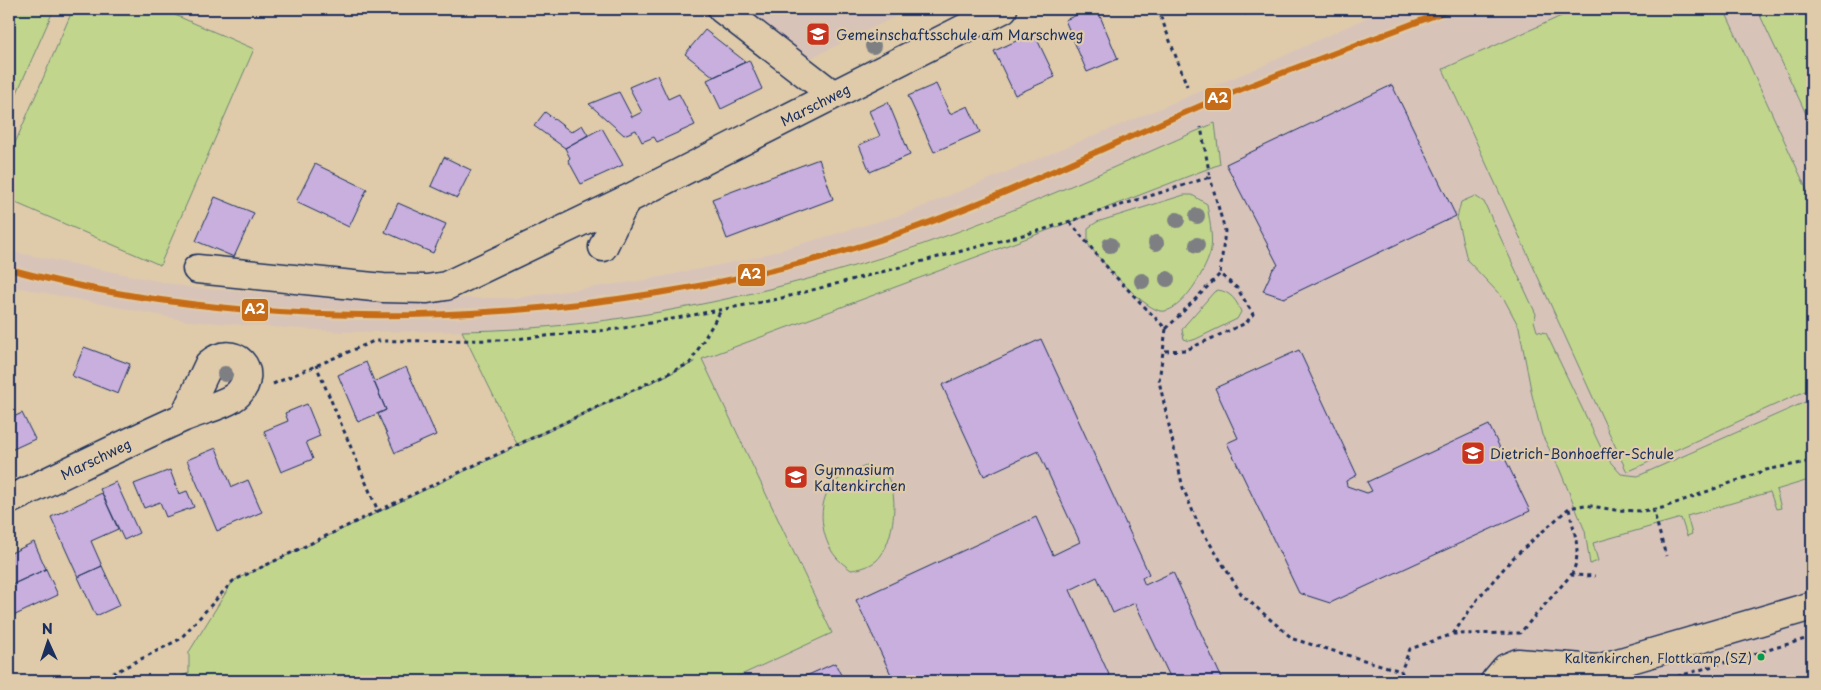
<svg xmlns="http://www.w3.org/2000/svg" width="1821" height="690" font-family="'Playpen Sans',sans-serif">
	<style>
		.built { fill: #d8c3b9 }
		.green { fill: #c1d68c; stroke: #6e8275 }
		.building { fill: #c8afdd; stroke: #1b2f5e }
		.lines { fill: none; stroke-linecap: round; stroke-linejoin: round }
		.minor-casing { stroke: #1b2f5e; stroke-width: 31 }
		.path { stroke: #1b2f5e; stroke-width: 3; stroke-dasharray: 4 4; stroke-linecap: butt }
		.minor { stroke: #dfcbaa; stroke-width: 28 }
		.rail-1-casing { stroke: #dfcbaa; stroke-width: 10 }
		.rail-1 { stroke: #c66c18; stroke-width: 6 }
		.tree { fill: #7d7f83 }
		.bus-dot { fill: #039a52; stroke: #dfcbaa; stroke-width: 2 }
		.labels { text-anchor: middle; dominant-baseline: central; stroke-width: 4.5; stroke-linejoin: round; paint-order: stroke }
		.bus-label { font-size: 13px; fill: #1b2f5e; stroke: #dfcbaa; text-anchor: end }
		.poi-label { font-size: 14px; fill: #1b2f5e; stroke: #dfcbaa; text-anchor: start }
		.street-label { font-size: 14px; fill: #1b2f5e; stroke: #dfcbaa }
		.line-badge { stroke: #dfcbaa; stroke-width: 2 }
		.badge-label { font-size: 14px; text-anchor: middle; font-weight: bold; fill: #fff }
	</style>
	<rect width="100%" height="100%" fill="#dfcbaa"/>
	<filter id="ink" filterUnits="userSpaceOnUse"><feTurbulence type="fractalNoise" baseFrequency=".02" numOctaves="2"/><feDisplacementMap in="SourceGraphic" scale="10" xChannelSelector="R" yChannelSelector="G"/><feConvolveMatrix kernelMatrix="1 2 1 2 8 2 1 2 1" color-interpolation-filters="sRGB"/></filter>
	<g filter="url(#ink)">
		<path class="built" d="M743 9H911L809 59Z
			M1385 9H1812V671L1782 681H171L189 673V652L233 581 517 444 690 363 1070 222 1022 206 915 246 773 289 650 315 516 331 344 332 188 321 9 286V251L193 288 350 299 515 298 645 280 753 258 907 213 1262 66Z"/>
		<path class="green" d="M9 9H54L9 111Z
			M73 9H161L254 49 160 265 9 200V157Z
			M1577 9H1724L1812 201V388L1627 472 1443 69Z
			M1757 9H1812V116L1808 118Z
			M1215 123 1220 164 1070 222 702 359 832 633 728 681H171L189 673V652L233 581 695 362 517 444 462 331C616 329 768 295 915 247 1017 212 1116 166 1215 123Z
			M1184 195H1192L1207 204C1209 218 1213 235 1211 249 1208 267 1181 315 1160 311 1140 306 1101 260 1088 244V228L1097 222Z
			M1475 196 1484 202 1536 314 1534 321 1537 331 1546 333 1605 456 1621 474 1638 476 1812 399V479L1776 490 1781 508 1776 509 1770 492 1687 516 1692 534 1687 536 1681 518 1593 543 1598 561 1590 564 1585 531 1559 468 1542 435 1532 395 1519 327 1504 299 1467 260 1457 218 1461 202Z
			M1218 290C1231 292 1237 301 1241 312L1237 319 1196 339 1190 341 1184 339 1182 330 1185 325 1214 292Z
			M866 466C870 467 877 468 881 470 903 485 894 546 876 561 868 567 860 569 851 570 846 566 840 562 836 557 821 539 816 504 832 485 840 476 855 470 866 466Z"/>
		<path class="building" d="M1091 9H1097L1118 59 1087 72 1065 20Z
			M1242 9H1259L1245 15Z
			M705 30 746 62 714 77 685 54Z
			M1034 33 1055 77 1015 95 994 51Z
			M749 60 762 89 721 109 707 80Z
			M657 75 668 99 679 94 695 125 657 142 654 137 642 142 636 130 624 135 589 104 619 92 632 117 642 112 629 87Z
			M936 84 950 114 968 106 980 132 934 152 908 96Z
			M1392 85 1456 216 1284 298 1263 291 1273 269 1278 265 1226 164Z
			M888 102 910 155 870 172 859 145 880 136 869 111Z
			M545 112 571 132 582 125 588 135 565 148 534 126Z
			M602 128 623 165 581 184 568 160 570 158 565 148Z
			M444 157 471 170 457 198 431 186Z
			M819 159 833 199 727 239 712 199Z
			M315 164 367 189 349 227 296 202Z
			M215 197 254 213 234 257 196 241Z
			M398 203 446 224 433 253 385 232Z
			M1041 339 1149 574 1142 578 1145 585 1173 572 1223 681H1172L1135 603 1113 613 1097 577 1070 590 1112 681H894L856 600 1036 517 1053 555 1080 542 1038 451 984 476 942 385Z
			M84 347 130 364 118 394 72 376Z
			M1299 350 1357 475 1346 481 1347 486 1367 493 1372 491 1367 482 1489 425 1530 511 1330 603 1299 593 1227 443 1238 438 1215 388Z
			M366 362 386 410 358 422 338 375Z
			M406 367 436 435 395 453 378 414 386 410 374 382Z
			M307 404 320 436 306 442 313 459 281 472 264 431 288 421 285 413Z
			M22 413 35 439 9 451V419Z
			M216 448 232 487 248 480 262 512 217 531 187 460Z
			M170 470 179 494 187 491 194 507 166 517 160 502 144 508 134 484Z
			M116 482 139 533 124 540 100 489Z
			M102 493 118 529 91 541 102 566 78 577 51 517Z
			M34 542 46 569 9 586V554Z
			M102 566 120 605 96 616 78 577Z
			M46 569 58 595 11 617 9 611V586Z
			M835 663 844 681H795Z"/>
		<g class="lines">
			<g class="minor-casing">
				<g id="minor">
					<path d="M722 9 832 94"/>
					<path id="s1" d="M603 247 626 200 1003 9"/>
					<path d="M197 269 383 288 427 289 446 286 626 200"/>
					<path id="s2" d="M9 500C66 473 124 444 182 418 197 411 227 405 238 394 260 371 234 342 209 364L184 417"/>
					<path d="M1495 681 1506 668 1518 663 1597 669 1812 606"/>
				</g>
			</g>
			<path class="path" d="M1158 9 1187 86
				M1070 222 1111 272 1166 329 1159 381 1183 488 1199 526 1242 595 1293 639 1401 671
				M1166 329 1220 274
				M1165 351 1186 350 1246 323 1253 314 1237 288 1220 274 1225 231 1210 177
				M273 384 374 341 504 340 618 329 778 299 1042 230 1210 177 1201 127
				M1569 509C1574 531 1583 555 1571 575
				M1653 509 1666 556
				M378 511 690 363 720 312
				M1453 634 1479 597 1514 557 1569 508 1585 505 1615 510 1642 511 1662 508 1766 470 1812 461
				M98 681 180 639 233 581 378 511 316 365
				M1406 681 1401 671 1410 649 1453 634 1520 633 1571 575 1595 576
				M1662 681 1812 637"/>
			<use href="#minor" class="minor"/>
			<g class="rail-1-casing">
				<path id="rail-1" d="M9 269C273 341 604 326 864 245 985 207 1096 150 1212 101 1291 68 1372 40 1451 9"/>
			</g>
			<use href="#rail-1" class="rail-1"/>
		</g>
		<g class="tree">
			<circle cx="873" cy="46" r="8"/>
			<circle cx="1197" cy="216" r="8"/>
			<circle cx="1177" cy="220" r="8"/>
			<circle cx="1156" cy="243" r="8"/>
			<circle cx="1110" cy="245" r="8"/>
			<circle cx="1197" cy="245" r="8"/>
			<circle cx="1167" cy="279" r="8"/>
			<circle cx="1142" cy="281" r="8"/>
			<circle cx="225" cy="374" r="8"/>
		</g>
	</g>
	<defs>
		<g id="school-square" transform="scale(1.25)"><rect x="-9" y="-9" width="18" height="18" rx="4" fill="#c8321e" stroke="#dfcbaa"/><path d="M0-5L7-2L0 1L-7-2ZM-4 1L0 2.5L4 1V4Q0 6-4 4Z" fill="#fff"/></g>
	</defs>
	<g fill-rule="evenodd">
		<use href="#school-square" x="818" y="34"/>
		<use href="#school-square" x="1473" y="453"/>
		<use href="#school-square" x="796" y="477"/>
	</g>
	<circle class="bus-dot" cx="1761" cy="657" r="4.5"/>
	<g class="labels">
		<g class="bus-label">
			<text x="1752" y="657">Kaltenkirchen, Flottkamp (SZ)</text>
		</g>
		<g class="poi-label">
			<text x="836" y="34">Gemeinschaftsschule am Marschweg</text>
			<text x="1490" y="453">Dietrich-Bonhoeffer-Schule</text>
			<text x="814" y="469">Gymnasium<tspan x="814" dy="16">Kaltenkirchen</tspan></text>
		</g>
		<g class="street-label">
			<text stroke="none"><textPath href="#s1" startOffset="264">Marschweg</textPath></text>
			<text stroke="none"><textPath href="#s2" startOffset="96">Marschweg</textPath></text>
		</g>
	</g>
	<g class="line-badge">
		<rect x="1204" y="87" width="28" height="24" rx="5" fill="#c66c18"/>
		<rect x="737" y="263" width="29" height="24" rx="5" fill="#c66c18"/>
		<rect x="241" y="298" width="28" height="24" rx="5" fill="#c66c18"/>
	</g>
	<g class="badge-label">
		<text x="1218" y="103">A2</text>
		<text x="751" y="279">A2</text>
		<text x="255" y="314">A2</text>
	</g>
	<rect width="1821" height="690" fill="none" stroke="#dfcbaa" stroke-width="30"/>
	<rect x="15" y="15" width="1791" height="660" fill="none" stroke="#1b2f5e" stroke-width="2" filter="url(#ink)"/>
	<g transform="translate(48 642) rotate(357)" stroke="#dfcbaa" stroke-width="4" paint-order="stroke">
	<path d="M0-4L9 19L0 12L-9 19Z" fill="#1b2f5e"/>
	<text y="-8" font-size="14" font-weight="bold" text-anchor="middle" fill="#1b2f5e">N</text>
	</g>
</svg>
